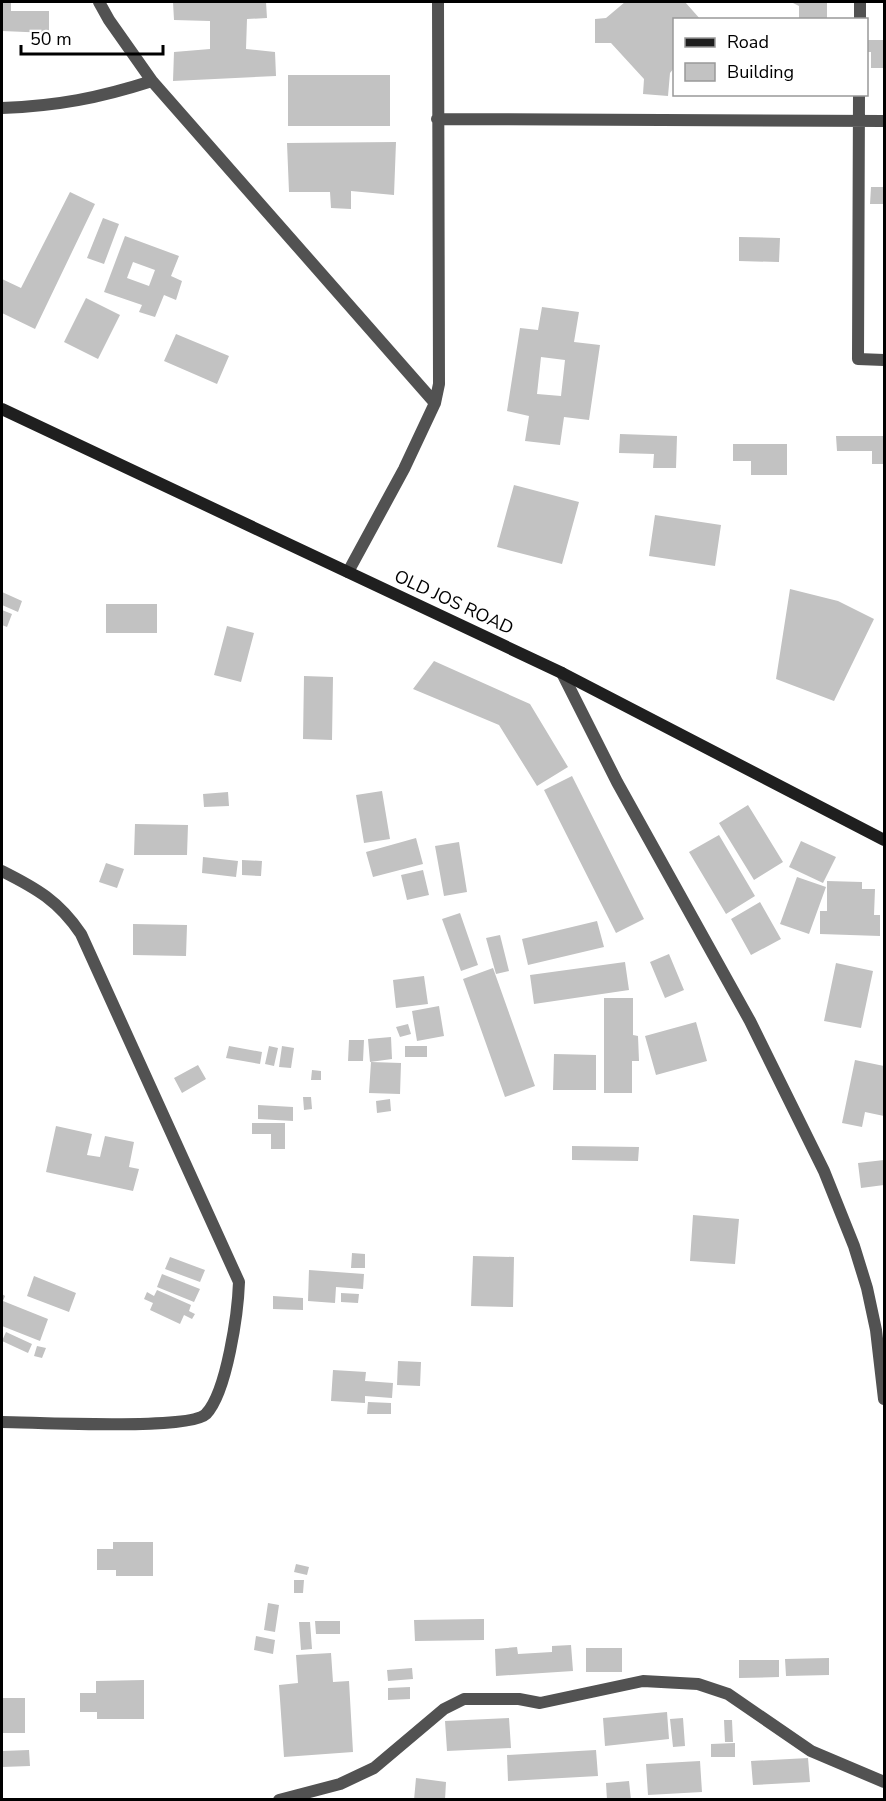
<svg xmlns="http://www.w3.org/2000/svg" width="886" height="1801" font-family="'Nunito Sans',sans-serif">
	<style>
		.building { fill: #c2c2c2; fill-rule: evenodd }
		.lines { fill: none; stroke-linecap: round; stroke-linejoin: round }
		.street { stroke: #525252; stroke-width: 12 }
		.secondary { stroke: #1f1f1f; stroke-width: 12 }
		.labels { text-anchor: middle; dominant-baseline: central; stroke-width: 4.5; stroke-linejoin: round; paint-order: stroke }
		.street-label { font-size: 18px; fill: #000; stroke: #fff }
	</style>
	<rect width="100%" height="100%" fill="#fff"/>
	<path class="building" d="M2 2H11V11H49V33L2 31Z
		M173 2H266L267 18 247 19 246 49 275 52 276 76 173 81 174 52 210 49V21L174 20Z
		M625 2H685L701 20H674V68L670 73 668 96 643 94 644 79 611 43H595V19L606 18Z
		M791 2H827V20H799V6Z
		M867 40H884V68H871V52H867Z
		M288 75H390V126H288Z
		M396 142 394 195 351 191V209L331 208 330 192H289L287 143Z
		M871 187H884V204H870Z
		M70 192 95 204 35 329 2 313V279L21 288Z
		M103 218 119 224 104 264 87 258Z
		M125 236 179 256 171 276 182 281 176 300 164 295 155 317 139 312 142 305 104 292ZM133 262 155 270 149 286 127 278Z
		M739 237 780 238 779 262 739 261Z
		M86 298 120 315 98 359 64 342Z
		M542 307 579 312 574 342 600 345 589 420 564 417 560 445 525 441 529 416 507 411 520 328 538 330ZM541 357 565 360 561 396 537 394Z
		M176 334 229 356 217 384 164 361Z
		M620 434 677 436 676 468H653L654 454 619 453Z
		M836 436H884V464H872V451H837Z
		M733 444H787V475H751V461H733Z
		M514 485 579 502 562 564 497 547Z
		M655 515 721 525 715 566 649 556Z
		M790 589 838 601 874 619 834 701 776 679Z
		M2 592 22 601 18 612 2 605Z
		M106 604H157V633H106Z
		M2 610 12 614 7 627 2 625Z
		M227 626 254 633 241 682 214 675Z
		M434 661 530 704 568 767 537 786 499 725 413 689Z
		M304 676 333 677 332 740 303 739Z
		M572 776 644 919 616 933 544 790Z
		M382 791 390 839 364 843 356 795Z
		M228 792 229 806 204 807 203 794Z
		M748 805 783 862 754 880 719 823Z
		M135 824 188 825 187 855H134Z
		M719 835 755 896 726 914 689 852Z
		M416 838 423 864 373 877 366 852Z
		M801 841 836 857 823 883 789 867Z
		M459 842 467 892 444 896 435 846Z
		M203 857 238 861 236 877 202 873Z
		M242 860 262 861 261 876 242 875Z
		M106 863 124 869 117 888 99 882Z
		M423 870 429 895 407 900 401 875Z
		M797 877 826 887 809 934 780 924Z
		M827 881 862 882V889H875L874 915H880V936L820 934V911H827Z
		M760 902 781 939 751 955 731 919Z
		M460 913 478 965 461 971 442 919Z
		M597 921 604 947 528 965 522 939Z
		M133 924 187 925 186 956 133 955Z
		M500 935 509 971 496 974 486 938Z
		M669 954 684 990 665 998 650 962Z
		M625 962 629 990 534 1004 530 975Z
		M836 963 873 971 861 1028 824 1021Z
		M493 968 535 1086 505 1097 463 979Z
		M424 976 428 1004 396 1008 393 980Z
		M604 998H633V1035L638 1036 639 1061H632V1093H604Z
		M439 1006 444 1036 417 1041 412 1011Z
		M696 1022 707 1061 656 1075 645 1036Z
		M408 1024 411 1034 400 1037 396 1027Z
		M391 1037 392 1059 370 1062 368 1039Z
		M349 1040H364L363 1061H348Z
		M229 1046 262 1052 260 1064 226 1058Z
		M269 1046 278 1048 274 1066 265 1064Z
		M282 1046 294 1048 291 1068 279 1067Z
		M405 1046H427V1057H405Z
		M554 1054 596 1055V1090H553Z
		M855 1060 884 1066V1116L865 1112 862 1127 842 1123Z
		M371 1062 401 1063 400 1094 369 1093Z
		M198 1065 206 1079 182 1093 174 1078Z
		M312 1070 321 1071V1080H311Z
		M303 1097H311L312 1109 304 1110Z
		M390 1099 391 1111 377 1113 376 1101Z
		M258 1105 293 1107V1121L258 1119Z
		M252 1123H285V1149H271V1134H252Z
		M56 1126 92 1134 87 1155 100 1157 105 1136 134 1142 129 1167 139 1169 133 1191 46 1172Z
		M572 1146 639 1147 638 1161 572 1160Z
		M884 1160V1185L861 1188 858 1163Z
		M693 1215 739 1219 735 1264 690 1261Z
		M352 1253 365 1254V1268H351Z
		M473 1256 514 1257 513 1307 471 1306Z
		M170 1257 205 1270 200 1282 165 1269Z
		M309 1270 364 1274 363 1289 336 1287 335 1303 308 1301Z
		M162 1274 200 1289 194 1302 157 1287Z
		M34 1276 76 1293 69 1312 27 1296Z
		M157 1290 191 1305 189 1311 195 1314 192 1319 184 1315 180 1324 150 1310 153 1303 144 1299 147 1292 154 1296Z
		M341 1293 359 1294 358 1303 341 1302Z
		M2 1294 5 1296 3 1301 48 1319 40 1341 2 1326Z
		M273 1296 303 1298V1310L273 1309Z
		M6 1332 32 1344 28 1353 2 1341Z
		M37 1346 46 1348 42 1358 34 1356Z
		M398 1361 421 1362 420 1386 397 1385Z
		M333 1370 366 1372 365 1381 393 1383 392 1398 365 1396V1403L331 1401Z
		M368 1402 391 1403V1414H367Z
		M113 1542H153V1576H116V1570H97V1549H113Z
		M296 1564 309 1567 307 1575 294 1572Z
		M294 1580H304L303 1593H294Z
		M268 1603 279 1605 275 1632 264 1630Z
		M484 1619V1640L415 1641 414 1620Z
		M315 1621H340V1634H316Z
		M299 1622H310L312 1649 301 1650Z
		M256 1636 275 1640 273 1654 254 1650Z
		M571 1645 573 1671 496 1676 495 1649 517 1647 518 1654 552 1652V1646Z
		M586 1648H622V1672H586Z
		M331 1653 333 1682 349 1681 353 1752 284 1757 279 1685 298 1683 296 1655Z
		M829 1658V1675L786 1676 785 1659Z
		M739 1660H779V1677L739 1678Z
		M412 1668 413 1679 388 1681 387 1670Z
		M144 1680V1719H97V1712H80V1693H96V1681Z
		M410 1687V1699L388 1700V1688Z
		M2 1698H25V1733H2Z
		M667 1712 669 1739 605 1746 603 1718Z
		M509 1718 511 1748 447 1751 445 1721Z
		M683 1718 685 1746 673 1747 670 1719Z
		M724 1720H732L733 1742H725Z
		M735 1743V1757H711V1744Z
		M29 1750 30 1766 2 1767V1751Z
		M596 1750 598 1776 508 1781 507 1755Z
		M808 1758 810 1782 753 1785 751 1761Z
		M700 1761 702 1792 648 1795 646 1764Z
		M416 1778 446 1782 445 1800H414Z
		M629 1781 631 1800H607L606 1783Z"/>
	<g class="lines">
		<path class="street" d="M99 2 109 20 152 81 435 403
			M860 20V2
			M859 94 858 359 884 360
			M2 108C57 106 99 98 152 81
			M437 119 884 121
			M348 572 404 469 435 403 439 384 438 2
			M562 673 617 782 750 1021 824 1171 854 1246 867 1288 876 1330 884 1399
			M2 871C36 888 59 901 81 934L239 1282C238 1312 227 1392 206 1414 189 1431 34 1422 2 1422
			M279 1800 340 1784 374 1768 444 1709 464 1699H519L540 1703 643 1681 698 1684 728 1694 811 1751 884 1782"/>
		<path class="secondary" d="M2 409 562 673 884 840"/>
	</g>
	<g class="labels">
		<g class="street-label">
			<text transform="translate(454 602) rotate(25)">OLD JOS ROAD</text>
		</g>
	</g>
	<rect width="886" height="1801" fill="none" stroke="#000000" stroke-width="6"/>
	<rect x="673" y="18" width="195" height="78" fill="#ffffff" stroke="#999999" stroke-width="1.5"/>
	<rect x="685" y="38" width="30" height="9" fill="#1f1f1f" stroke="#999999" stroke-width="1.5"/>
	<text x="727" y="48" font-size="18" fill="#000000">Road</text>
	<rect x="685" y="63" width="30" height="18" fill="#c2c2c2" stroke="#999999" stroke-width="1.5"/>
	<text x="727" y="78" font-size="18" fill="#000000">Building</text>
	<path d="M21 45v9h142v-9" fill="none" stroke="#000000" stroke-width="3"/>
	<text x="30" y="45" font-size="18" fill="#000000" stroke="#ffffff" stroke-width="4.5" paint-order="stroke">50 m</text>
</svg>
